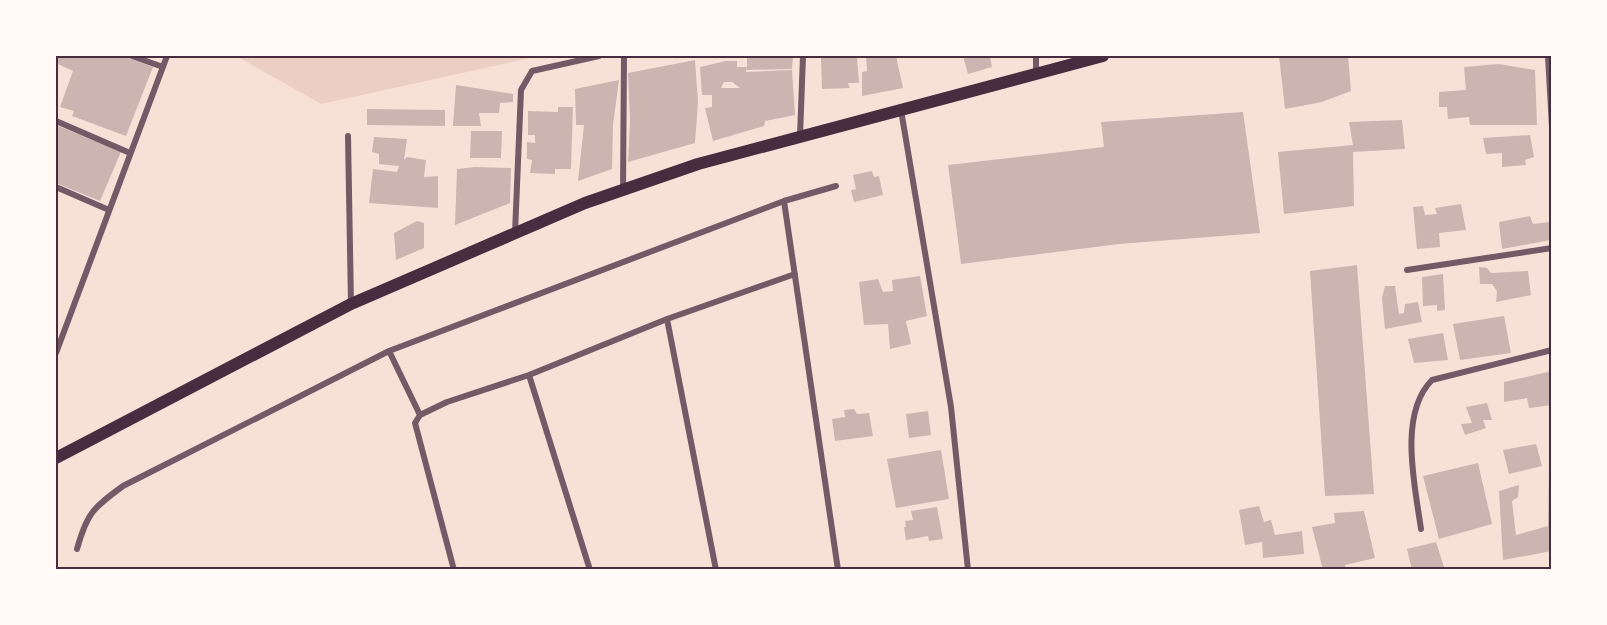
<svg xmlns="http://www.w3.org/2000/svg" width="1607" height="625" font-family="Barlow,sans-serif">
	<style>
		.green { fill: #ebcfc5 }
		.building { fill: #ccb4b1; fill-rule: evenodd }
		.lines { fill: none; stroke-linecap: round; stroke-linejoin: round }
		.minor { stroke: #755966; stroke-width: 6 }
		.secondary { stroke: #4a2c40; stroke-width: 12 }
		.neatline { fill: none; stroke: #4a2c40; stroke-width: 2 }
	</style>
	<rect width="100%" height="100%" fill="#f7e1d7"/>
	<path class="green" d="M236 56H539L321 104Z"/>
	<path class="building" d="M56 56H123L153 67 126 136 72 116 74 111 60 107 73 71 56 63Z
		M747 56H793L792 69 747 70Z
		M866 56H896L903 88 862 96V72L867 71Z
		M963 56H990L992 67 968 74Z
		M1279 56H1348L1351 91 1322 102 1285 109Z
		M857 57 859 83H848L850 88 822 89 821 58Z
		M695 60 698 102 695 143 628 162 630 121 628 73Z
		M726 61H737V67H747L746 72 792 70 795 115 765 121 764 126 713 141 705 108 712 107V95H702L700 67ZM724 82H732L740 88H721Z
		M1498 64 1535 70 1537 125H1470L1469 117 1448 119 1447 107H1439V92L1466 90 1464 67Z
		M619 80 613 125 612 169 578 181 584 125H576L575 89Z
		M456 85 513 94V102L500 103 499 113H479L481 126H453Z
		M558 107H573L571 169H555V174L530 173 532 160 527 159V142L535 143V135H528V111L558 112Z
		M367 109 445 110V126L367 125Z
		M1243 112 1260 233 1119 244 961 264 948 165 1104 147 1101 122Z
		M1402 120 1405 149 1353 152 1354 206 1284 214 1278 152 1353 145 1349 122Z
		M56 125 121 152 100 201 56 183Z
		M471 131H502L501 158H470Z
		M1530 135 1534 157 1525 160 1526 165 1502 167V153L1486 154 1483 138Z
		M374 137 407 139 404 160 407 157 426 160 424 177 438 176V208L369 203 373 169 397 172 399 166 379 164V154L372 152Z
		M475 167 511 168 510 203 455 225 457 169Z
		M872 171 874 177 879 176 883 195 854 202 851 190 856 189 853 175Z
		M1461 204 1466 230 1439 233 1440 247 1417 249 1413 207 1423 206 1425 215 1437 214 1435 208Z
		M1530 216 1533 224 1549 222 1551 240 1502 249 1499 222Z
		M417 221 424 223V248L396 260 394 233Z
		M1357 265 1374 494 1325 496 1310 271Z
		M1479 267 1487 268 1491 273 1528 271 1531 295 1496 302 1497 291 1492 284H1480Z
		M1443 274 1445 310 1437 311V305L1423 306 1422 277Z
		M920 276 927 316 906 321 911 344 890 349 888 324 864 325 859 282 878 279 883 292 893 291 892 280Z
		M1385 286H1395L1399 314 1404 313 1405 304 1418 302 1422 322 1385 329 1382 298Z
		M1504 316 1511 353 1460 360 1453 324Z
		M1443 333 1448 360 1414 363 1408 339Z
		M1552 371V405L1529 408 1527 398 1504 402V382Z
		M1487 403 1492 420H1483L1486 428 1465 435 1461 424 1472 423 1466 407Z
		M854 409 857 414 869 413 873 436 835 441 832 419 845 417 844 410Z
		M928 411 931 435 909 438 906 414Z
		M1536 444 1542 466 1509 474 1503 450Z
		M941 450 949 499 896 508 887 459Z
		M1549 460H1552V551L1503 560 1499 491 1519 485 1518 497 1512 501 1516 535 1548 526Z
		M1478 463 1492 524 1439 539 1423 476Z
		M1259 506 1264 522 1271 520 1275 535 1302 531 1304 554 1263 558 1262 542 1245 545 1239 510Z
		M937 507 943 539 929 541 928 536 906 540 904 527H906L905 521 913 520 911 511Z
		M1364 511 1375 558 1345 565 1346 570H1323L1312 527 1335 523 1334 513Z
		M1436 542 1444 567 1412 570 1407 549Z"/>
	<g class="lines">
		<path class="minor" d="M132 56 163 67
			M1548 56 1552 127
			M1036 71V56
			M901 110 951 407 968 570
			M56 121 130 153
			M348 136 351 304
			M800 136 803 56
			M56 187 109 210
			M623 190 624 56
			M784 201 838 570
			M515 233 521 90 532 71 599 56
			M1407 270 1552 248
			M667 319 716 570
			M389 351 420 415
			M56 353 167 56
			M529 375 590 570
			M1421 529C1415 486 1398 414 1432 380L1552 350
			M77 549C87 513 93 508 123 486L389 351 784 201 836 186
			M454 570 415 423 420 415 447 402 529 375 667 319 795 274"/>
		<path class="secondary" d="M56 458 351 304 585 203 698 164 1103 56"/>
	</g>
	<rect width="1607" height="625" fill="none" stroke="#fffaf5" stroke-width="114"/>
	<rect x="57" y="57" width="1493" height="511" class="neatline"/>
</svg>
